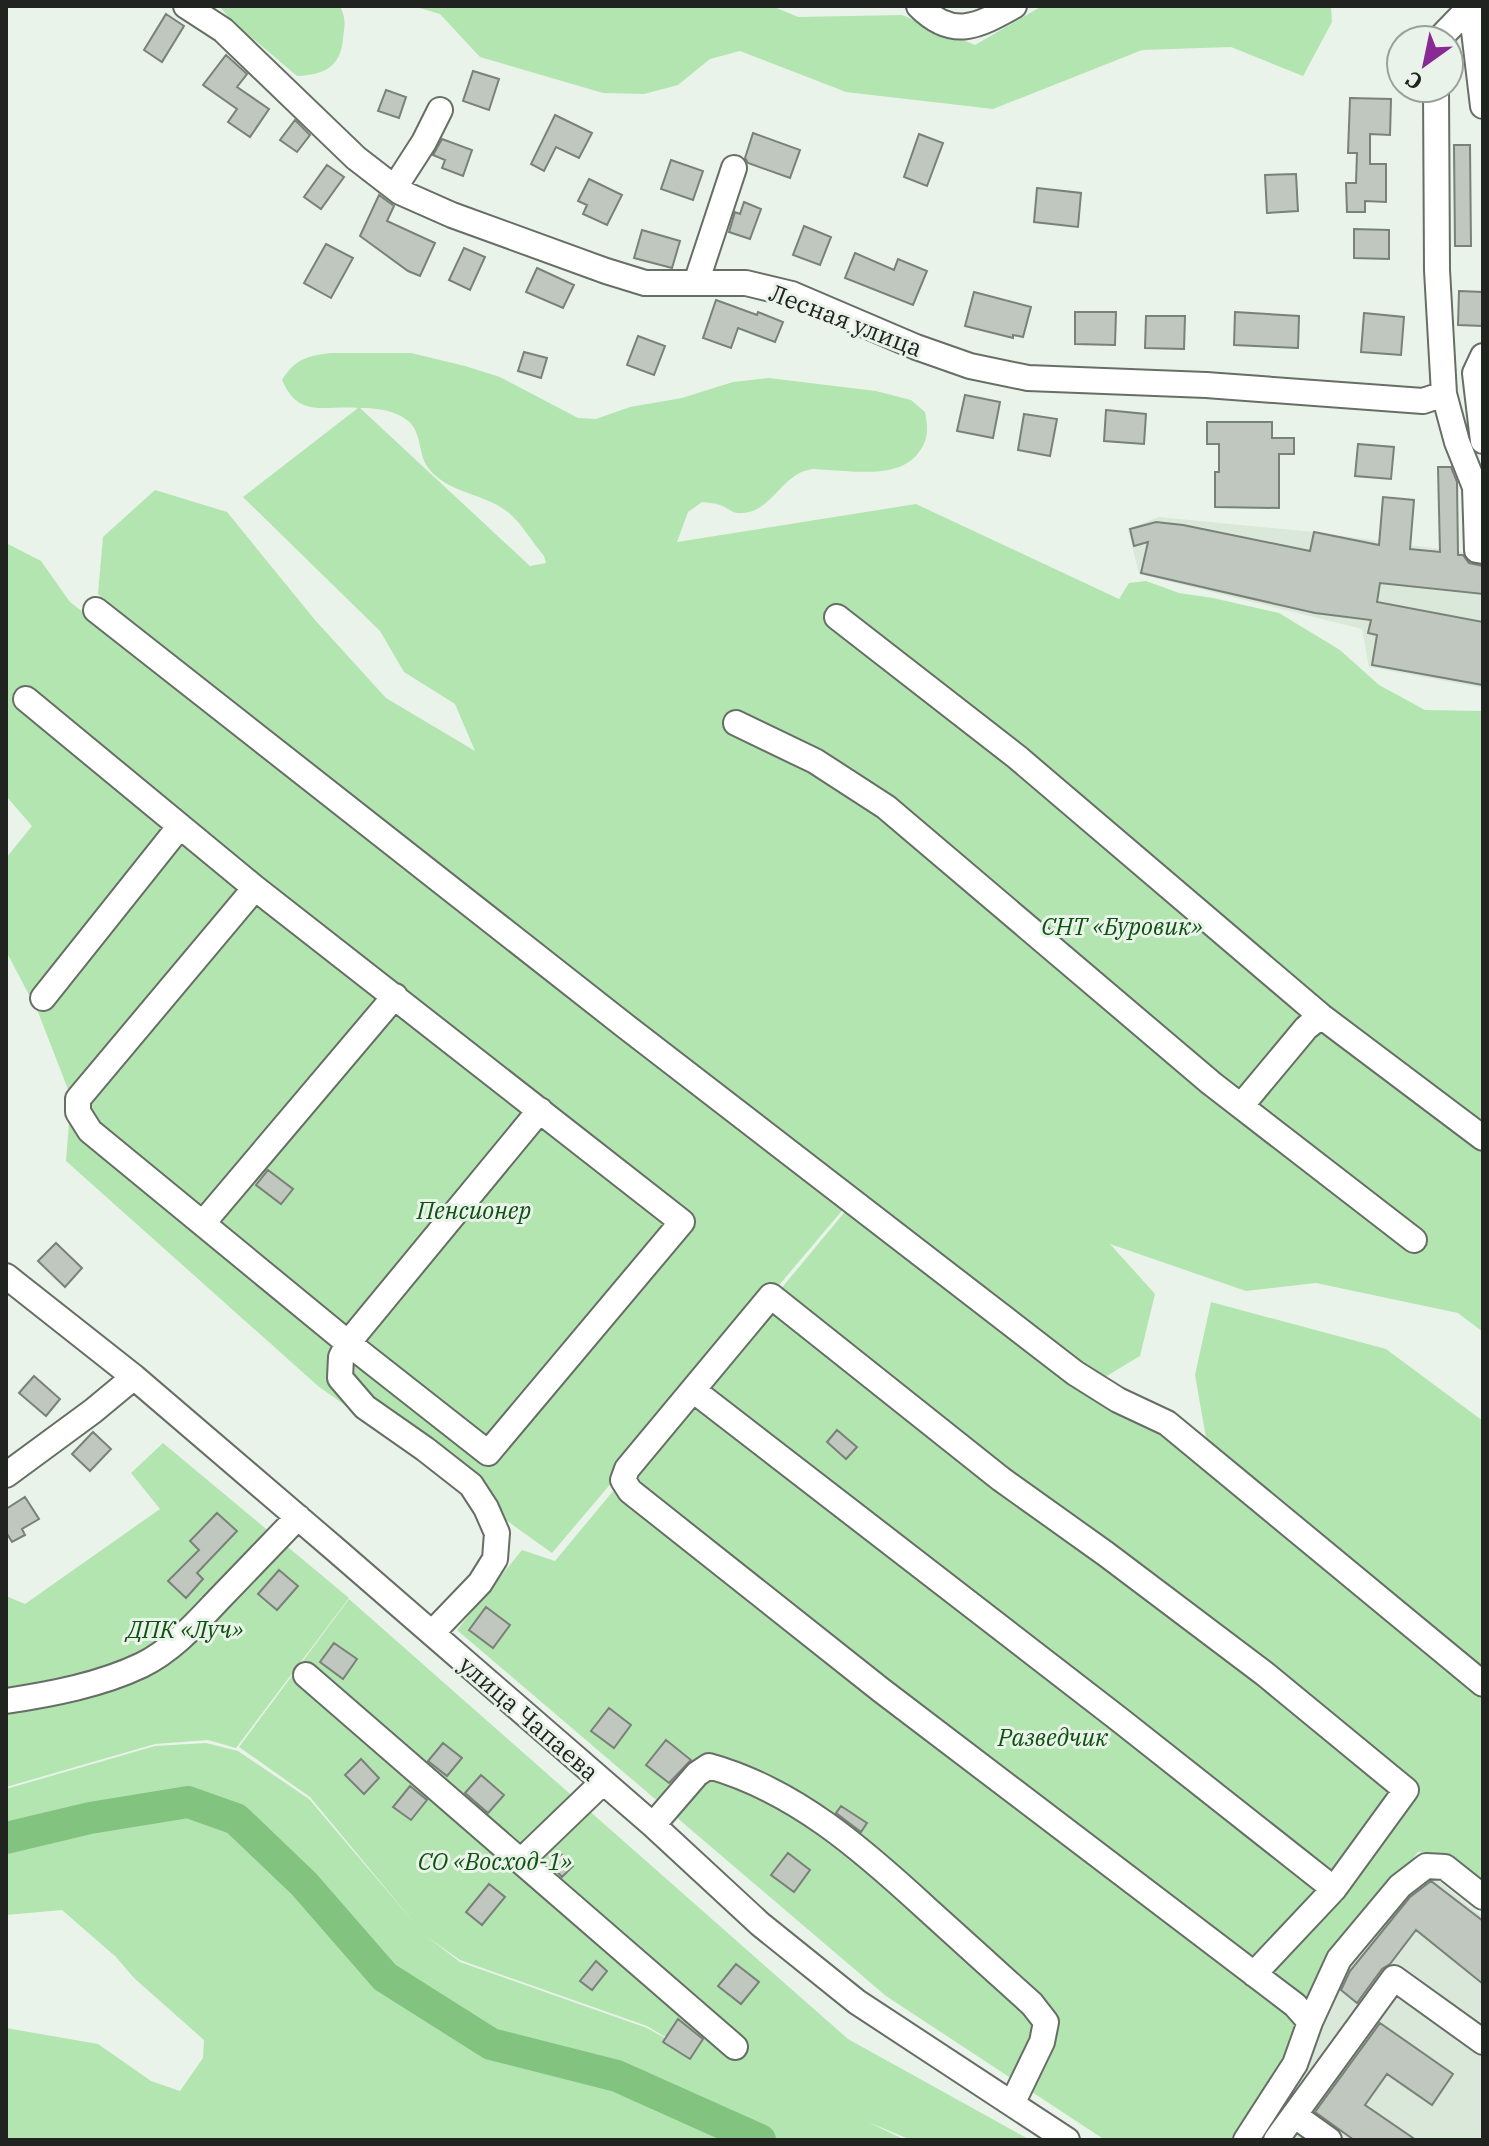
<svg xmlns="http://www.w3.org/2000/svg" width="1489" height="2146" font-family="'IBM Plex Serif',serif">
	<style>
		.built { fill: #d9e8d8 }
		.green { fill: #b3e5b0; fill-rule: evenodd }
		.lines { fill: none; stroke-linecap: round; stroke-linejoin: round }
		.river { stroke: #82c37f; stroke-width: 32 }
		.building { fill: #bfc7be; stroke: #798179; stroke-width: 2 }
		.minor-casing { stroke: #666e65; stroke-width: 28 }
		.minor { stroke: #fff; stroke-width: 24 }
		.labels { text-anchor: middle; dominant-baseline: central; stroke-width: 6; stroke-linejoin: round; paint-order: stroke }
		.street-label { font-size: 24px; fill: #202320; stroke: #eaf3e9 }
		.park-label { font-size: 24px; font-style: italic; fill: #0d5210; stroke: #eaf3e9 }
	</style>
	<rect width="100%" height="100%" fill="#eaf3e9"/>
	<path class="built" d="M1159 517 1314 532 1483 555V688L1369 667 1362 629 1139 574 1128 529Z
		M1424 1869 1483 1917V2140H1263L1298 2069 1342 1961Z"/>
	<path class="green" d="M219 6H340C346 19 345 24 343 38 341 67 324 75 297 76L231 20Z
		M413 6H772L798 17 902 15 975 45 1042 6H1331L1332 22 1303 76 1231 47 1142 50 993 109 846 92 740 51 710 59 678 85 644 94 603 93 480 57 440 14Z
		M331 353H411L465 366 500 377 578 418 596 419 630 407 682 398 733 382 769 378 876 391 911 400 925 412C928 427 929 439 919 452 900 479 856 471 827 470 821 470 814 468 808 470 780 476 770 516 737 513 731 512 726 507 720 505 715 503 708 503 702 502L688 512 677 542 916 504 1119 599 1129 583 1146 581 1179 593 1213 598 1279 613 1340 650 1379 685 1425 710 1483 711V1332L1458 1313 1316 1283 1246 1291 1110 1244 1155 1294 1140 1356 1095 1383 626 1021 98 594 103 537 155 490 227 512 315 620 386 698 475 751 455 704 404 672 380 631 243 497 358 408C324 405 299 419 282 380 295 359 307 356 331 353ZM360 408C376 408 394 410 407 420 423 432 417 454 429 469 449 494 485 493 509 513 521 523 533 543 544 556L546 563 530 566Z
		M6 543 41 561 70 602 622 1029 846 1206 552 1553 318 1386 66 1161 71 1097 38 1012 6 951V858L32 826 6 796Z
		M848 1208 1162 1431 1483 1697V1884L1451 1854 1418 1852 1304 2003 1293 2060 1238 2140H1105L886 1996 457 1630 522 1550 555 1561Z
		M1211 1302 1386 1349 1483 1421V1672L1209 1455 1195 1375Z
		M163 1443 349 1598 236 1748 208 1740 155 1744 6 1787V1596L25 1604 160 1509 131 1473Z
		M349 1599 848 2039 1030 2140H911L868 2122 905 2140H6V2028L98 2044 151 2081 180 2091 203 2058 204 2040 134 1978 116 1957 62 1910 6 1915V1789L155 1746 206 1743 238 1751 309 1799 417 1926 310 1797 239 1747ZM426 1936 460 1960 647 2026 692 2053 647 2028 460 1962Z"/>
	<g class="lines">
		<path class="river" d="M6 1838 90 1818 188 1802 236 1819 304 1884 385 1977 491 2044 617 2076 760 2140"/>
	</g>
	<path class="building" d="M166 14 184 26 162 62 144 50Z
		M226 55 247 74 237 87 269 109 250 137 228 122 237 109 203 85Z
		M473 71 499 79 489 110 463 101Z
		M386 90 406 97 399 118 378 111Z
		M1350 98 1391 99 1390 135 1370 134V164H1386V202L1365 201V212H1347L1346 183H1356L1357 153H1348Z
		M555 115 592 133 579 158 556 147 544 171 531 164Z
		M295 120 310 135 297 152 280 140Z
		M753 133 800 150 790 178 748 163 745 158Z
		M919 134 943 143 927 186 904 177Z
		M442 139 472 150 463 176 442 168 445 160 433 155Z
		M1454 145H1470L1471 246H1455Z
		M671 160 703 171 693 200 661 189Z
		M327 165 344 177 321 209 304 197Z
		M1296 174 1298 211 1267 213 1265 175Z
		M589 179 622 195 607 225 583 214 587 205 578 201Z
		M1037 188 1081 193 1078 227 1034 222Z
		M379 195 394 206 387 221 435 243 420 276 408 271 360 236Z
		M744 202 761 209 750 239 729 232 735 212 740 214Z
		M804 226 831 237 820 265 793 255Z
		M1354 229 1389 230V259L1354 258Z
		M642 230 680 241 672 268 634 258Z
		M326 244 353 258 331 298 304 283Z
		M464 248 485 257 470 290 449 280Z
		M855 253 894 270 898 259 927 271 913 305 845 278Z
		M537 268 574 285 563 308 526 292Z
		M1459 291 1483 292V326L1458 325Z
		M974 292 1031 307 1023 337 1013 335V338L965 326Z
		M716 300 757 315 758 312 783 322 775 342 738 328 731 348 703 338Z
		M1075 312H1116L1115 345 1075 344Z
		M1235 312 1299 316 1298 348 1234 345Z
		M1364 313 1404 317 1401 355 1361 352Z
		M1146 316H1185L1184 349 1145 348Z
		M638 336 665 346 654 375 627 365Z
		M524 352 547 358 541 378 518 371Z
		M965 395 1000 402 993 438 957 431Z
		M1106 410 1146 414 1144 444 1104 441Z
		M1024 414 1057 419 1050 456 1018 450Z
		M1207 422H1272V438H1294V454H1279V508L1215 507V472H1219V444H1207Z
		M1358 444 1394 447 1391 479 1355 476Z
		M1438 467H1451L1457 482 1458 555H1463L1469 563 1483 566V594L1380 583 1377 602 1483 622V685L1372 665 1377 635 1368 633 1371 620 1315 613 1141 573 1148 542 1134 546 1130 529 1156 522 1183 525 1310 551 1314 532 1379 545 1383 497 1414 500 1410 549 1440 552Z
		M268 1170 293 1189 281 1204 256 1185Z
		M56 1243 82 1268 65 1287 38 1261Z
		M34 1376 60 1399 46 1416 19 1393Z
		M837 1430 857 1447 846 1459 827 1442Z
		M93 1432 111 1449 90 1471 72 1454Z
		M25 1497 39 1519 22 1529 25 1535 12 1542 6 1532V1509Z
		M217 1513 237 1531 197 1573 203 1579 186 1598 168 1581 199 1550 190 1541Z
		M279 1570 298 1586 277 1610 258 1594Z
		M486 1607 510 1625 493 1648 469 1630Z
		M334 1643 357 1659 343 1679 320 1662Z
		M609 1708 631 1725 614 1748 591 1731Z
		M666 1740 691 1760 669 1783 646 1765Z
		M443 1743 462 1758 447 1776 428 1761Z
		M361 1759 379 1778 364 1794 345 1775Z
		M481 1775 504 1795 488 1813 465 1793Z
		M410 1786 427 1800 411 1820 393 1807Z
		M841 1806 867 1823 861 1832 836 1813Z
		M788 1853 810 1870 794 1892 771 1875Z
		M562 1855 573 1866 562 1877 551 1865Z
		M1431 1881 1483 1921V1984L1416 1930 1390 1964 1382 1969 1357 2003 1341 1990 1350 1971 1410 1897Z
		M489 1884 505 1897 482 1925 466 1912Z
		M596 1961 607 1971 592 1990 580 1981Z
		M736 1964 759 1982 741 2004 718 1986Z
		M678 2019 703 2039 690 2059 663 2042Z
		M1380 2023 1453 2074 1432 2105 1387 2074 1365 2105 1416 2140H1354L1315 2112Z"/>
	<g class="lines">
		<g class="minor-casing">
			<path id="minor" d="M186 6 223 30 356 158 400 192 452 215 606 271 645 283H746L792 294 916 347 970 366 1028 378 1206 385 1423 401 1444 394
				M919 6C953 40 978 26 1014 6
				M1471 6 1483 106
				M1438 40 1471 6
				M1436 88 1437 270 1444 394 1457 442 1475 487 1477 550 1483 551
				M395 187 424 142 440 110
				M696 283 734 168
				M1483 356 1475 373 1483 441
				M96 610 624 1025 1075 1373 1118 1400 1167 1423 1483 1684
				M837 617 1017 757 1321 1016 1483 1138
				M26 699 255 888 682 1222 488 1453 348 1343 90 1131 78 1112V1099L255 888
				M736 723 815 761 886 807 1211 1083 1414 1240
				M43 998 180 826
				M1241 1106 1306 1028 1321 1016
				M203 1223 395 996
				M6 1276 134 1377 336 1550 653 1825 760 1924 857 2002 1067 2140
				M693 1390 1120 1720 1334 1889
				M6 1475 93 1411 134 1377
				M432 1633 480 1583 495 1559 497 1533 486 1508 471 1485 425 1449 365 1407 340 1378 341 1357 348 1343 540 1110
				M306 1675 735 2047
				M6 1701C52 1694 100 1685 142 1665 174 1649 197 1622 221 1597 247 1570 272 1544 298 1517
				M653 1825 697 1774 709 1766C795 1790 863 1850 927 1909 962 1941 997 1972 1032 2004L1046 2022 1042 2042 1012 2104
				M521 1861 603 1782
				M1310 2022 1339 1959 1400 1886 1426 1866 1445 1867 1483 1897
				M1294 2115 1329 2140
				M1246 2140 1295 2064 1310 2022 1295 2005 881 1690 630 1491 623 1480 627 1469 771 1296 1001 1479 1106 1554 1265 1674 1406 1790 1334 1889 1254 1974
				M1276 2140 1394 1978 1483 2042"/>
		</g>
		<use href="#minor" class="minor"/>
	</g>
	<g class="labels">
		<g class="street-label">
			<text transform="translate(846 320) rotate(21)">Лесная улица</text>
			<text transform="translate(529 1718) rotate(41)">улица Чапаева</text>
		</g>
		<g class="park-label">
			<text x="1122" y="926">СНТ «Буровик»</text>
			<text x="474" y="1210">Пенсионер</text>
			<text x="185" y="1629">ДПК «Луч»</text>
			<text x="1053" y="1737">Разведчик</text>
			<text x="495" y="1861">СО «Восход-1»</text>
		</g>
	</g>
	<rect width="1489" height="2146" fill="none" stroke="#202320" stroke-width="16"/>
	<g transform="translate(1425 64) rotate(213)"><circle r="38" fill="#eaf3e9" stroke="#99a099" stroke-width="2"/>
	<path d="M0-6L14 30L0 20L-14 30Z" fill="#892a94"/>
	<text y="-12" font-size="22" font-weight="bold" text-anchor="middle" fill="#202320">С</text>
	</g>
</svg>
